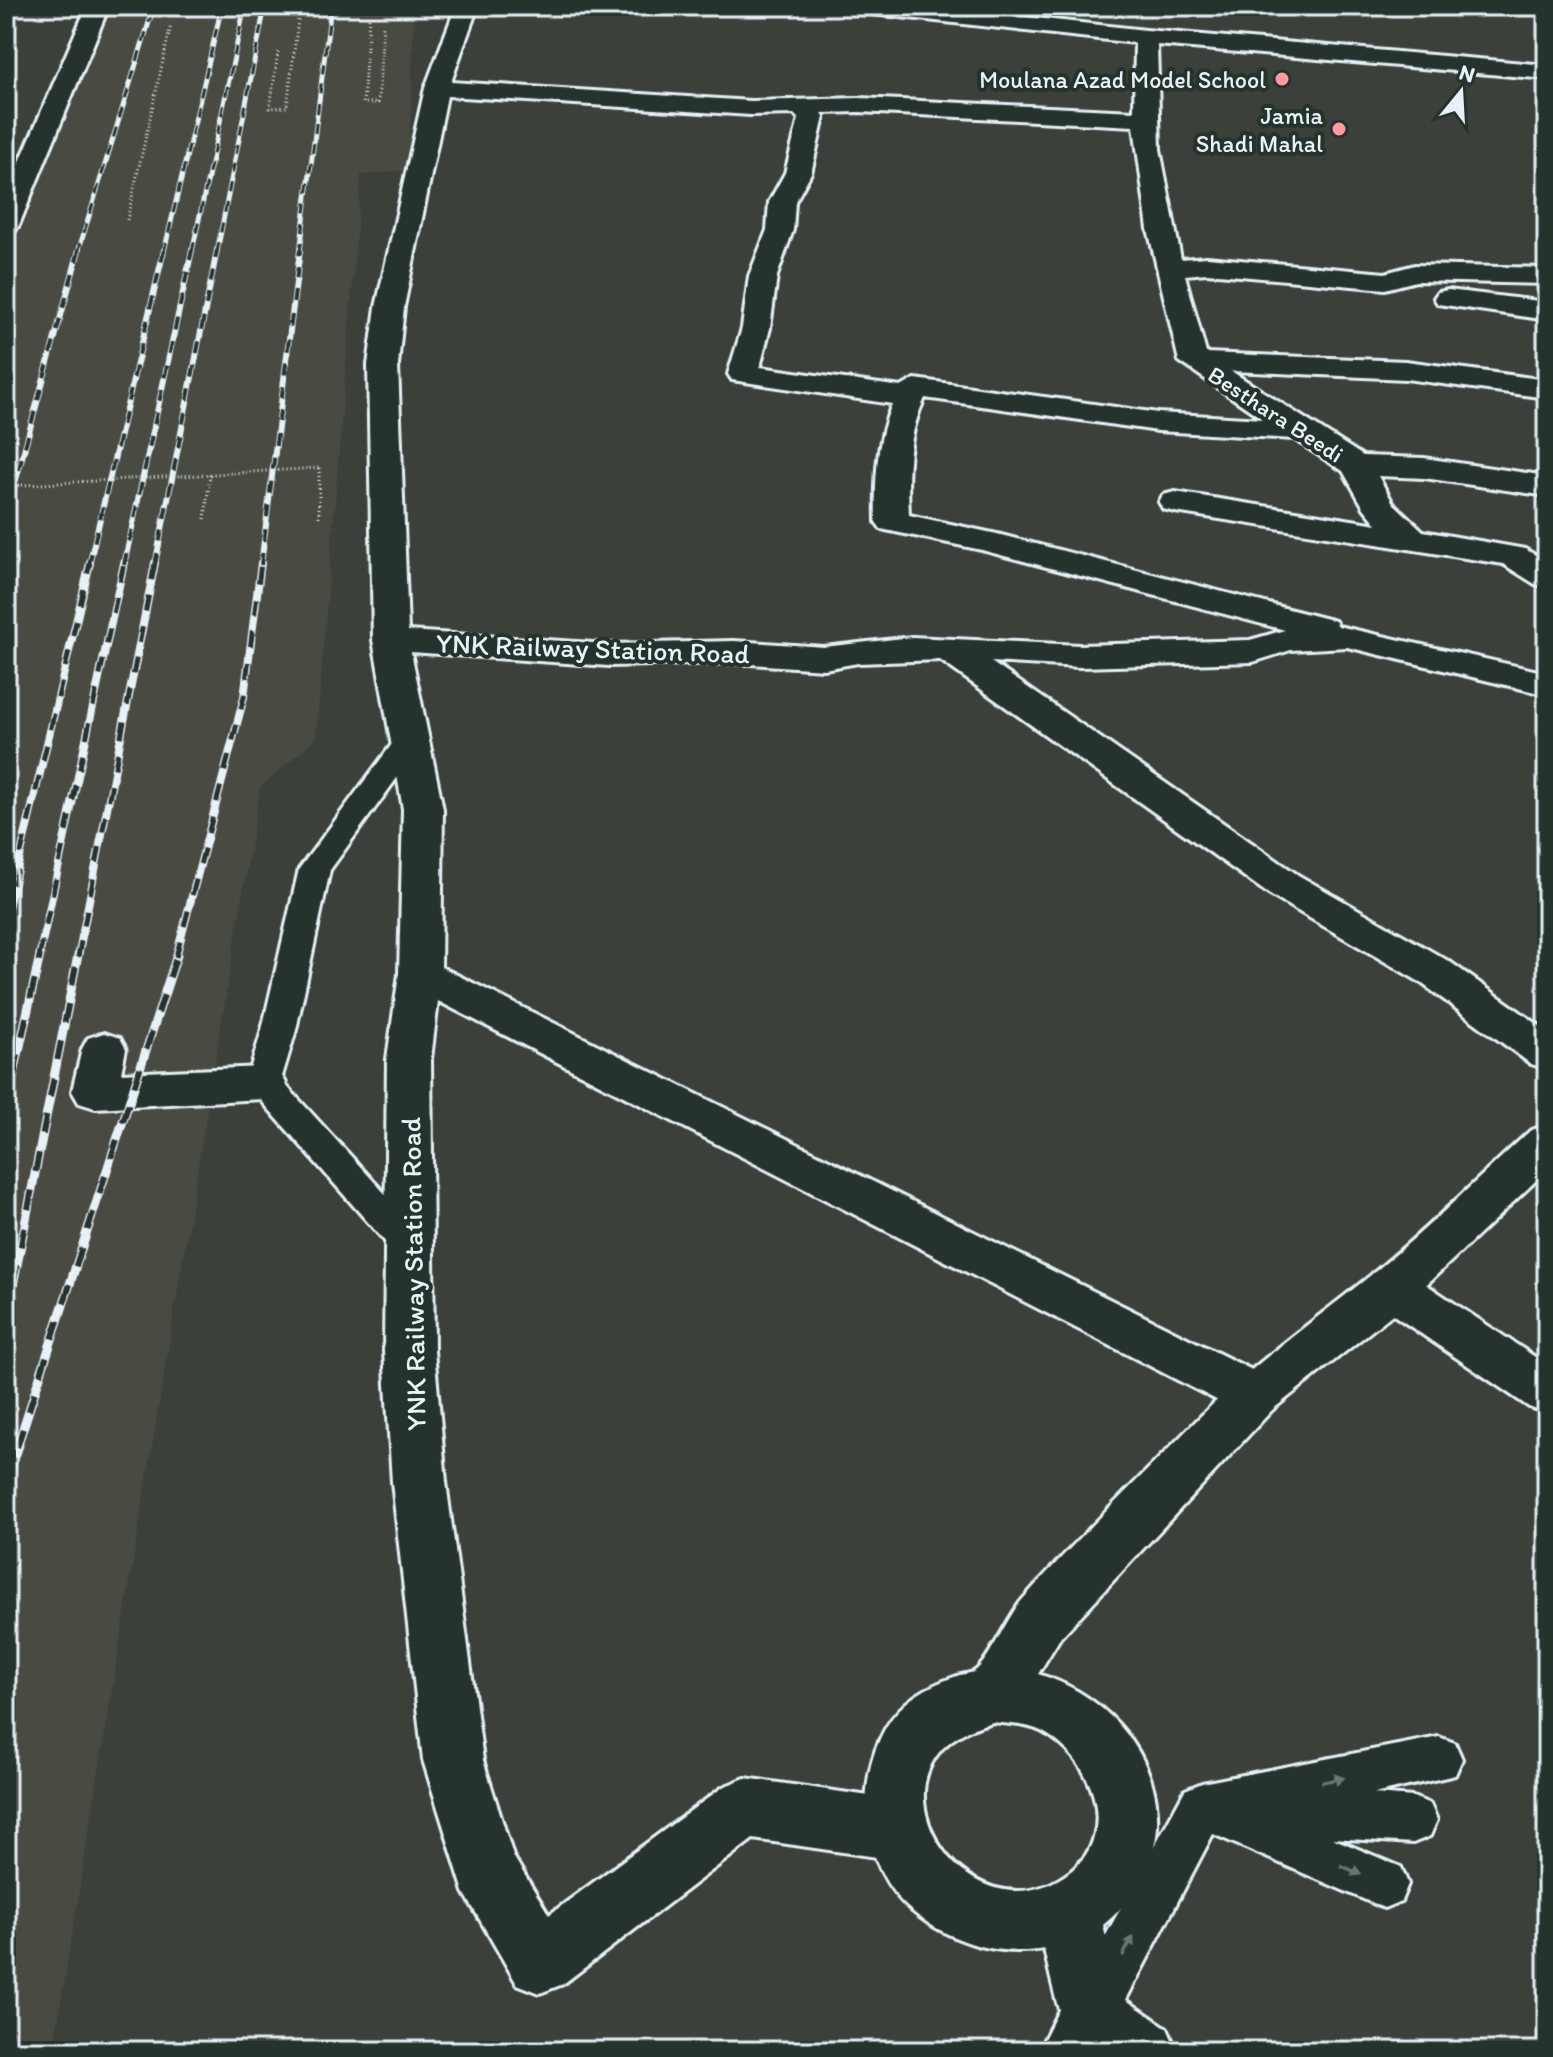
<svg xmlns="http://www.w3.org/2000/svg" width="1553" height="2057" font-family="Itim,sans-serif">
	<style>
		.built { fill: #4a4b43 }
		.lines { fill: none; stroke-linecap: round; stroke-linejoin: round }
		.service-casing { stroke: #e8f1f8; stroke-width: 6 }
		.pedestrian-casing { stroke: #e8f1f8; stroke-width: 6 }
		.minor-casing { stroke: #e8f1f8; stroke-width: 6 }
		.tertiary-casing { stroke: #e8f1f8; stroke-width: 6 }
		.path { stroke: #e8f1f8; stroke-width: 3; stroke-dasharray: 1 3; stroke-linecap: butt }
		.service { fill: #26332d; fill-rule: evenodd }
		.pedestrian { fill: #26332d; fill-rule: evenodd }
		.minor { fill: #26332d; fill-rule: evenodd }
		.tertiary { fill: #26332d; fill-rule: evenodd }
		.rail-far4-casing { stroke: #e8f1f8; stroke-width: 5 }
		.rail-far3-casing { stroke: #e8f1f8; stroke-width: 6 }
		.rail-far2-casing { stroke: #e8f1f8; stroke-width: 8 }
		.rail-far1-casing { stroke: #e8f1f8; stroke-width: 9 }
		.rail-casing { stroke: #e8f1f8; stroke-width: 11 }
		.rail-far4 { stroke: #26332d; stroke-width: 3; stroke-dasharray: 10; stroke-linecap: butt }
		.rail-far3 { stroke: #26332d; stroke-width: 4; stroke-dasharray: 12; stroke-linecap: butt }
		.rail-far2 { stroke: #26332d; stroke-width: 5; stroke-dasharray: 16; stroke-linecap: butt }
		.rail-far1 { stroke: #26332d; stroke-width: 6; stroke-dasharray: 19; stroke-linecap: butt }
		.rail { stroke: #26332d; stroke-width: 8; stroke-dasharray: 24; stroke-linecap: butt }
		.path-bridge { stroke: #e8f1f8; stroke-width: 3; stroke-dasharray: 1 3; stroke-linecap: butt }
		.oneway { fill: #6a7674 }
		.poi-dot { fill: #ff9aa2; stroke: #26332d; stroke-width: 3 }
		.labels { text-anchor: middle; dominant-baseline: central; stroke-width: 8; stroke-linejoin: round; paint-order: stroke }
		.far-poi-label { font-size: 24px; fill: #e8f1f8; stroke: #26332d; text-anchor: end }
		.far-street-label { font-size: 24px; fill: #e8f1f8; stroke: #26332d }
		.street-label { font-size: 28px; fill: #e8f1f8; stroke: #26332d }
	</style>
	<rect width="100%" height="100%" fill="#3b413a"/>
	<filter id="ink" filterUnits="userSpaceOnUse"><feTurbulence type="fractalNoise" baseFrequency=".0125" numOctaves="2"/><feDisplacementMap in="SourceGraphic" scale="16" xChannelSelector="R" yChannelSelector="G"/><feConvolveMatrix kernelMatrix="1 2 1 2 8 2 1 2 1" color-interpolation-filters="sRGB"/></filter>
	<g filter="url(#ink)">
		<path class="built" d="M93 6H414L409 170 361 175 316 738 260 787 53 2051H6V260Z"/>
		<g class="lines">
			<g class="service-casing">
				<path id="service" d="M411 729 421 732 426 738 330 870 296 1030 281 1080 422 1234 428 1244 422 1254 409 1259 396 1254 246 1083 262 1030 299 869 401 732Z
					M1439 1737 1455 1743 1462 1759 1455 1775 1374 1794 1413 1797 1430 1804 1437 1820 1430 1836 1413 1843 1332 1838 1401 1867 1408 1884 1401 1901 1384 1908 1213 1834 1109 2032 1091 2039 1073 2032 1066 2014 1073 1996 1185 1790 1202 1783Z"/>
			</g>
			<g class="pedestrian-casing">
				<path id="pedestrian" d="M104 1033 120 1038 126 1049 121 1073 263 1067 279 1071 286 1083 279 1095 263 1099 95 1108 79 1103 72 1091 82 1049 88 1038Z"/>
			</g>
			<g class="minor-casing">
				<path id="minor" d="M87 6H109L19 225 15 231 6 233V194Z
					M456 6H478L451 82 751 101 859 98 1134 111 1135 43 863 13 852 6H923L1146 30 1547 65V79L1157 45 1160 149 1181 259 1207 257 1385 273 1415 265 1547 268V284L1416 281 1385 289 1207 273 1185 275 1206 353 1406 361 1547 380V398L1406 379 1231 371 1363 456 1424 458 1547 476V496L1424 478 1378 476 1393 503 1423 531 1525 549 1547 562V587L1535 584 1503 564 1175 512 1163 509 1159 502 1163 495 1175 492 1377 524 1364 508 1343 471 1294 439 1158 431 925 398C907 435 907 476 909 515L997 534 1335 621 1338 626 1547 673V695L1347 647 1291 650 1253 662 1080 667 991 662 1298 875 1450 962 1547 1031V1069L1531 1064 1420 982 1270 895 940 660 858 663 824 669 734 663 609 666 411 652 443 809 441 967 1272 1380 1280 1395 1272 1410 1254 1417 1236 1410 438 1001 431 1059 434 1351 446 1482 483 1760 513 1856 549 1915 723 1787 745 1778 897 1800 919 1809 928 1830 919 1851 897 1860 753 1839 563 1984 540 1993 517 1984 464 1892 423 1760 392 1482 384 1351 387 1059 399 974 403 809 373 640 368 365 376 307 425 88ZM447 96 751 115 794 114 799 119 785 173 769 202 767 230 749 276 742 328 728 374 732 380 892 404C876 442 875 481 876 522L881 529 982 550 1285 630 1250 640 1080 645 912 637 824 647 734 641 609 644 408 631 398 365 404 307ZM859 112 1134 126 1148 229 1179 361 1263 419 1158 413 915 379 901 387 760 367 770 328 777 276 793 230 795 202 811 173 824 117 822 113Z
					M1448 290 1547 302V320L1438 304 1434 298 1438 292Z
					M1391 1267 1409 1273 1547 1365V1414L1529 1407 1373 1301 1366 1287 1373 1273Z
					M1091 1982 1114 1992 1124 2015 1107 2051H1038L1068 1992Z"/>
			</g>
			<g class="tertiary-casing">
				<path id="tertiary" d="M1547 1125V1170L1409 1301 1272 1410 1060 1638 1038 1674C1153 1709 1204 1843 1103 1925L1119 1995 1167 2028 1177 2051C1063 2051 1069 2057 1044 1949 998 1957 948 1941 912 1911 861 1869 854 1785 885 1729 901 1701 927 1686 957 1676 962 1674 971 1674 975 1671 989 1661 1009 1614 1023 1599 1077 1539 1135 1483 1191 1426 1246 1369 1309 1325 1371 1275 1426 1231 1478 1178 1531 1130ZM993 1722C1008 1724 1027 1724 1041 1731 1091 1756 1121 1831 1071 1871 965 1953 845 1758 993 1722Z"/>
			</g>
			<path class="path" d="M369 18 363 103H378L383 25
				M278 52 270 108 287 107 298 20
				M127 220 171 25
				M319 468V519
				M205 519 210 474"/>
			<use href="#service" class="service"/>
			<use href="#pedestrian" class="pedestrian"/>
			<use href="#minor" class="minor"/>
			<use href="#tertiary" class="tertiary"/>
			<g class="rail-far4-casing">
				<path id="rail-far4" d="M78 252 154 6
					M164 252 222 6
					M192 252 245 6
					M217 252 265 6
					M300 252 331 6"/>
			</g>
			<g class="rail-far3-casing">
				<path id="rail-far3" d="M6 516 79 250
					M89 565 164 250
					M124 565 192 250
					M155 565 217 250
					M261 565 300 250"/>
			</g>
			<g class="rail-far2-casing">
				<path id="rail-far2" d="M6 916 90 563
					M39 957 124 563
					M78 957 155 563
					M176 957 244 697 261 563"/>
			</g>
			<g class="rail-far1-casing">
				<path id="rail-far1" d="M6 1110 40 955
					M6 1321 78 955
					M17 1447 177 955"/>
			</g>
			<g class="rail-casing">
				<path id="rail" d="M6 1480 18 1445"/>
			</g>
			<use href="#rail-far4" class="rail-far4"/>
			<use href="#rail-far3" class="rail-far3"/>
			<use href="#rail-far2" class="rail-far2"/>
			<use href="#rail-far1" class="rail-far1"/>
			<use href="#rail" class="rail"/>
			<path class="path-bridge" d="M6 486 319 468"/>
		</g>
		<defs><path id="oneway-solid" d="M-6-.8H1V-3.2L6.5 0L1 3.2V.8H-6Z" transform="scale(2)"/></defs>
		<g class="oneway">
			<use href="#oneway-solid" transform="translate(1333 1780) rotate(-11)"/>
			<use href="#oneway-solid" transform="translate(1351 1870) rotate(23)"/>
			<use href="#oneway-solid" transform="translate(1128 1946) rotate(-62)"/>
		</g>
	</g>
	<g class="poi-dot">
		<circle cx="1282" cy="79" r="8"/>
		<circle cx="1339" cy="129" r="8"/>
	</g>
	<g class="labels">
		<g class="far-poi-label">
			<text x="1266" y="79">Moulana Azad Model School</text>
			<text x="1323" y="115">Jamia<tspan x="1323" dy="28">Shadi Mahal</tspan></text>
		</g>
		<g class="far-street-label">
			<text transform="translate(1276 414) rotate(33)">Besthara Beedi</text>
		</g>
		<g class="street-label">
			<text transform="translate(593 648) rotate(2)">YNK Railway Station Road</text>
			<text transform="translate(413 1274) rotate(-91)">YNK Railway Station Road</text>
		</g>
	</g>
	<rect width="1553" height="2057" fill="none" stroke="#26332d" stroke-width="32"/>
	<rect x="16" y="16" width="1521" height="2025" fill="none" stroke="#e8f1f8" stroke-width="3" filter="url(#ink)"/>
	<g transform="translate(1461 92) rotate(18)" stroke="#26332d" stroke-width="6" paint-order="stroke">
	<path d="M0-6L14 30L0 20L-14 30Z" fill="#e8f1f8"/>
	<text y="-12" font-size="22" font-weight="bold" text-anchor="middle" fill="#e8f1f8">N</text>
	</g>
</svg>
